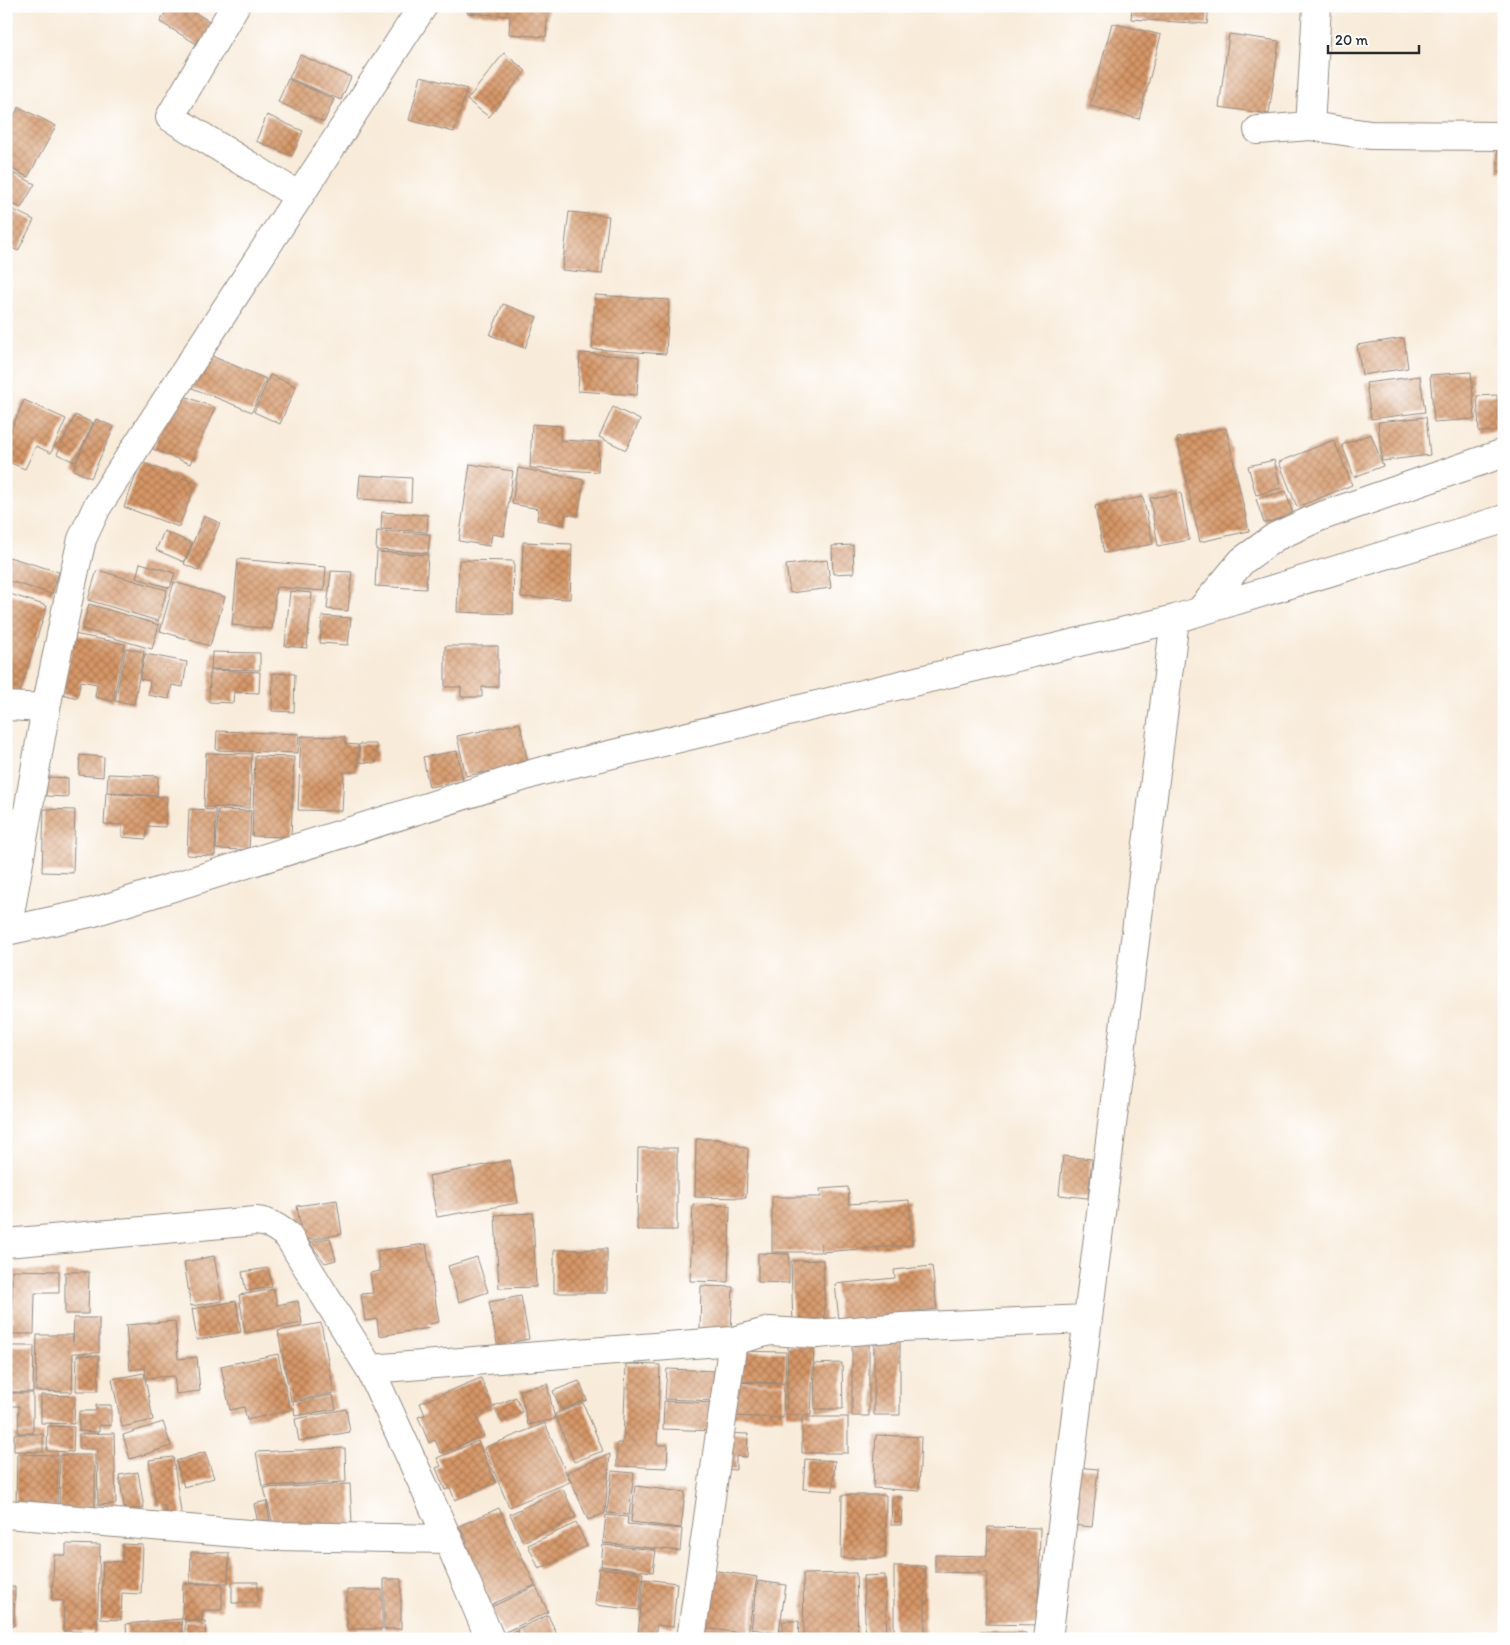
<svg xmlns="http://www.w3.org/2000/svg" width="1510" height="1645" font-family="Itim,sans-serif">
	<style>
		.building { fill: url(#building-cross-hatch) }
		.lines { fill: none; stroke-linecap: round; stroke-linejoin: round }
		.minor-casing { stroke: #928b82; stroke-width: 30 }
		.minor { stroke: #fff; stroke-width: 28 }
	</style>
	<defs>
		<pattern id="building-cross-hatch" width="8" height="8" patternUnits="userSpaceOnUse" patternTransform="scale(1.25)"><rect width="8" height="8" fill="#d69666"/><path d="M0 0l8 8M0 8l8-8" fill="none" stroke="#ae7b54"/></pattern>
	</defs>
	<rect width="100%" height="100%" fill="#fff"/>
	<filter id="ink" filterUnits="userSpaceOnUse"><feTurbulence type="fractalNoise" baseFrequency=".02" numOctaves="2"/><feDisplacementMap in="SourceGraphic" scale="10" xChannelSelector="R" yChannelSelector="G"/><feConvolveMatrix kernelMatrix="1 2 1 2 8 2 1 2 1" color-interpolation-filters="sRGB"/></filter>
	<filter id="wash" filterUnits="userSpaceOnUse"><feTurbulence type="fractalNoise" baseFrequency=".0096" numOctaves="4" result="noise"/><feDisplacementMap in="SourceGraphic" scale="20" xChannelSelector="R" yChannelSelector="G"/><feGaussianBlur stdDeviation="1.12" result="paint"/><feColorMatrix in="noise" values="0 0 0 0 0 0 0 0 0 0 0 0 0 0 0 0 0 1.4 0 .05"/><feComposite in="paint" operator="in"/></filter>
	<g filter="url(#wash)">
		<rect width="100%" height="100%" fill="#f8ebd9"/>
		<g id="blocks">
			<path class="building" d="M169 6H195L192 11 214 24 200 46 160 22Z
				M468 6H548L546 37 509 34 510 16 467 13Z
				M1132 6H1209L1207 24 1131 19Z
				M1112 23 1161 35 1139 119 1090 106Z
				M1229 34 1279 41 1269 114 1219 107Z
				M504 53 526 71 489 117 467 100Z
				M300 55 351 77 341 100 289 78Z
				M421 76 467 89 454 132 409 120Z
				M288 79 334 99 324 122 278 102Z
				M19 107 56 126 28 177 6 166V130Z
				M267 115 303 131 292 156 256 141Z
				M1498 145H1504V171L1498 172Z
				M6 169 14 173 6 186Z
				M15 174 35 184 21 208 6 200V191Z
				M6 206 34 220 18 251 6 245Z
				M569 212 609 216 602 274 562 270Z
				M595 295 669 300 666 354 592 349Z
				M503 304 537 317 525 348 490 335Z
				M1404 338 1408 368 1362 375 1357 345Z
				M580 353 639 357 637 395 578 391Z
				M207 354 266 379 252 412 192 388Z
				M1471 372 1475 419 1434 422 1430 375Z
				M270 375 296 386 280 424 254 412Z
				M1420 376 1425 412 1371 419 1366 383Z
				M177 393 215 408 190 464 153 449Z
				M1497 395 1499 431 1479 432 1477 396Z
				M24 400 66 419 51 453 36 446 25 469 6 461V441Z
				M613 407 640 420 626 450 599 437Z
				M75 415 93 423 75 462 57 454Z
				M1426 417 1430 455 1382 461 1378 422Z
				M96 419 114 427 91 478 73 470Z
				M532 424 561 426 560 440 599 442 598 472 530 468Z
				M1226 428 1249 531 1200 542 1177 438Z
				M1371 434 1383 466 1354 477 1342 445Z
				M1334 440 1352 485 1297 507 1279 462Z
				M1274 460 1281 488 1256 495 1248 466Z
				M141 462 196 483 179 527 124 507Z
				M470 464 513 471 504 536 492 534 490 546 459 541Z
				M518 468 584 480 578 516 566 514 564 525 537 520 539 509 512 504Z
				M360 475 412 478 411 502 358 499Z
				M1286 491 1293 515 1264 523 1256 499Z
				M1181 493 1189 540 1158 546 1150 498Z
				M1143 497 1153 544 1104 553 1095 506Z
				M382 512 428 515 427 532 381 529Z
				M204 516 220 523 199 571 184 564Z
				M164 531 192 543 184 562 156 550Z
				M377 531 430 534 428 553 376 550Z
				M523 542 572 544 570 599 521 597Z
				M853 545 854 573 833 574 832 546Z
				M377 552 428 555 426 589 375 586Z
				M9 557 59 572 52 594 6 580V565Z
				M238 559 326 567 324 591 276 587 272 629 232 625Z
				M459 560 514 561 513 614 457 612Z
				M827 560 831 588 790 593 786 565Z
				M140 563 175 573 170 588 136 578Z
				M97 570 167 590 158 621 88 600Z
				M331 571 352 572 348 611 327 609Z
				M174 582 225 597 210 646 160 631Z
				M290 591 312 593 307 648 285 646Z
				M10 594 47 606 19 695 6 691V606Z
				M89 604 159 625 152 649 82 629Z
				M322 616 351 618 348 645 320 643Z
				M74 634 125 644 113 701 95 697 97 684 81 681 77 698 62 694Z
				M445 646H498V687H482V697H461V687H445Z
				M126 648 144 652 134 704 115 701Z
				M212 652 260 653V670L211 669Z
				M145 654 187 662 183 687 172 685 169 699 148 695 150 681 140 679Z
				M210 670 260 672 259 693 234 692 233 703 209 702Z
				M273 673 295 674 294 712 272 711Z
				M520 723 528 764 466 776 457 736Z
				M217 731 299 734 298 753 216 750Z
				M301 736 345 737V744L358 745 357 772H344L342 811 298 810Z
				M359 744H376V763L359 762Z
				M457 751 463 781 429 787 423 757Z
				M206 753 252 754 250 808 204 807Z
				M80 755 104 757 103 777 79 775Z
				M255 756 294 757 291 837 252 836Z
				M108 774 158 776 157 796 107 792Z
				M47 777 68 778V797L46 796Z
				M106 793 167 797 165 827 147 826 146 839 122 837V825L104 824Z
				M44 809 75 810 73 873 42 872Z
				M189 809 216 810 215 856 187 855Z
				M218 810 251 811 249 850 216 849Z
				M696 1139H719L748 1149 746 1198 695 1197Z
				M638 1148H677V1230H637Z
				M1063 1156 1092 1159 1088 1198 1059 1195Z
				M510 1160 518 1203 437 1217 429 1176Z
				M848 1187 849 1204 909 1200 912 1245 822 1252 821 1243V1252H772V1197H821L820 1189Z
				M337 1200 342 1234 302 1241 297 1206Z
				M693 1204 730 1206 728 1282 690 1281Z
				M533 1213 536 1287 499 1288 495 1215Z
				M330 1238 336 1260 325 1263 309 1242Z
				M426 1244 439 1322 429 1324 430 1328 379 1336 377 1319 365 1321 361 1294 373 1293 370 1273 380 1271 377 1251Z
				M607 1249V1293H554V1250Z
				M758 1253 789 1254V1283L758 1282Z
				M214 1256 222 1301 191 1306 184 1262Z
				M477 1257 488 1292 459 1302 448 1266Z
				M823 1260 825 1326 793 1327 791 1261Z
				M932 1266 937 1309 914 1311 915 1321 840 1329 835 1284 895 1278 894 1270Z
				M268 1268 272 1287 246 1291 242 1272Z
				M12 1270 59 1271V1293H35L34 1334H12Z
				M65 1272H89L88 1314H65Z
				M701 1286 733 1287 731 1331 700 1330Z
				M274 1289 277 1305 298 1301 302 1323 245 1333 239 1295Z
				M521 1296 529 1339 513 1342 515 1351 499 1353 489 1302Z
				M236 1301 241 1332 197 1340 192 1309Z
				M74 1318H99V1353H73L72 1392 36 1391 37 1335H73V1342Z
				M175 1321 178 1359 197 1357 200 1391 176 1394 174 1376 146 1378 145 1368 130 1370 126 1325Z
				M321 1323 334 1393 291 1401 278 1331Z
				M874 1337H900V1415H874Z
				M852 1339H869V1416H852Z
				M6 1346H34L33 1392H6Z
				M788 1346 814 1347 811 1415H786Z
				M735 1351 786 1352 785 1383 734 1381Z
				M278 1354 290 1410 247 1420 244 1407 230 1410 221 1366Z
				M77 1355 99 1356 98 1391H76Z
				M842 1363 843 1409H815L814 1364Z
				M626 1364 660 1365 657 1445H668L667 1468 617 1466V1443H623Z
				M667 1369 716 1371 715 1401 665 1399Z
				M144 1373 153 1420 122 1427 112 1379Z
				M481 1378 493 1408 476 1415 484 1436 441 1453 435 1440 429 1443 418 1417 425 1415 420 1403Z
				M579 1381 587 1400 561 1410 553 1391Z
				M732 1382 784 1384 783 1418 731 1416Z
				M547 1384 555 1419 528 1425 520 1390Z
				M6 1393H33V1433H18L19 1406H6Z
				M41 1395 75 1396 74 1424 41 1423Z
				M333 1395 336 1409 295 1416 293 1402Z
				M516 1397 522 1412 501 1421 494 1406Z
				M664 1401 716 1403 715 1431 663 1429Z
				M583 1403 603 1451 574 1462 555 1414Z
				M96 1405H111V1426L99 1425V1432L79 1431V1411H96Z
				M346 1409 350 1432 299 1441 295 1419Z
				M802 1417H848V1453H802Z
				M163 1422 171 1446 130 1459 123 1435Z
				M545 1423 570 1482 509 1507 484 1448Z
				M48 1426 74 1427 73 1452 47 1451Z
				M114 1433 116 1504 98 1505 97 1449H79V1434Z
				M724 1433 748 1434 747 1457 736 1456V1470L723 1469Z
				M14 1434H43V1452L14 1451Z
				M876 1435 921 1437 919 1491 873 1488Z
				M478 1441 496 1483 455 1500 450 1488 445 1490 436 1468 441 1466 437 1458Z
				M345 1448 346 1482 262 1486 256 1452Z
				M205 1452 214 1478 184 1487 176 1461Z
				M17 1454 58 1455 57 1507H16Z
				M610 1454 605 1513 588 1520 567 1472Z
				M60 1455H95V1510H59Z
				M173 1457 182 1519 167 1521 165 1505 156 1507 149 1460Z
				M805 1459 835 1461 833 1491 803 1489Z
				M1075 1467 1098 1469 1092 1527 1070 1525Z
				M612 1471 634 1473 629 1515 607 1513Z
				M138 1472 144 1508 125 1511 119 1475Z
				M350 1484 352 1524 274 1528 264 1488Z
				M635 1486 685 1492 681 1528 631 1522Z
				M563 1489 576 1517 523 1542 510 1514Z
				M842 1495H886L885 1558H841Z
				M892 1497H902L901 1525H891Z
				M266 1501 270 1520 258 1523 254 1504Z
				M499 1508 535 1585 488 1606 459 1546 467 1542 459 1526Z
				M606 1515 628 1517 627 1524 682 1529 680 1551 603 1543Z
				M576 1523 587 1546 539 1569 528 1545Z
				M988 1527 1040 1528 1038 1625 985 1624 987 1573 935 1572V1555L987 1556Z
				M66 1544 100 1545 97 1632 63 1631 64 1601 52 1600 54 1555H66Z
				M123 1544 143 1545 141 1594 122 1593 121 1620 101 1619 103 1561 122 1562Z
				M603 1545 656 1550 653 1572 601 1566Z
				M191 1552 229 1553 228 1583H190Z
				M894 1566H925V1639H894Z
				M599 1568 643 1573 639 1610 595 1605Z
				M704 1569 757 1577 748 1634 696 1627Z
				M856 1573 858 1639H804L803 1574Z
				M885 1575 887 1639H866L863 1576Z
				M384 1579H401V1629H384Z
				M644 1579 677 1583 673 1627 657 1625 655 1636 638 1634Z
				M758 1581 786 1585 779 1633 751 1629Z
				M232 1582H258L257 1603H232Z
				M183 1584H222V1610H202V1620L182 1619Z
				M536 1586 548 1612 503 1633 491 1607Z
				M6 1587H15L14 1626H6Z
				M347 1590H382V1629H347Z
				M548 1615 559 1639H522L517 1629Z
				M181 1619 183 1639H127L126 1624Z
				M185 1621H205L206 1639H185Z
				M783 1621H799L798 1639H783Z
				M517 1631 520 1639H500Z
				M979 1632 1026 1633V1639H978Z
				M335 1636H381V1639H335Z
				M727 1636 780 1637V1639H727Z"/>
		</g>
	</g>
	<g filter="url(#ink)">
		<use href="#blocks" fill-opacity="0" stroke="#928b82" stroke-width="1"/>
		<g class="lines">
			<g class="minor-casing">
				<path id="minor" d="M235 6 170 117 299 196
					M1310 126 1317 6
					M1258 130 1310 126 1370 135 1504 136
					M1200 611 1242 561 1275 537 1319 517 1504 453
					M6 706 46 708
					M6 931 94 912 538 772 1175 619 1504 519
					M7 931 46 708 68 601 82 539 97 507 423 6
					M6 1243 256 1221C269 1222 278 1228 288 1236L370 1369 448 1539 490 1639
					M370 1369 733 1341 770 1331 817 1334 902 1327 1087 1319
					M6 1514 275 1536 448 1539
					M691 1639 733 1341
					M1048 1639 1175 619"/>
			</g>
			<use href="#minor" class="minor"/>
		</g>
	</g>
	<rect width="1510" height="1645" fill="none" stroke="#fff" stroke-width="25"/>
	<path d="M1328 45v8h91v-8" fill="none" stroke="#2b2b2b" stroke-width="2.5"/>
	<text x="1335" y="45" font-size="15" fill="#2b2b2b" stroke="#ffffff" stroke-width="4" paint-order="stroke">20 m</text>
</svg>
